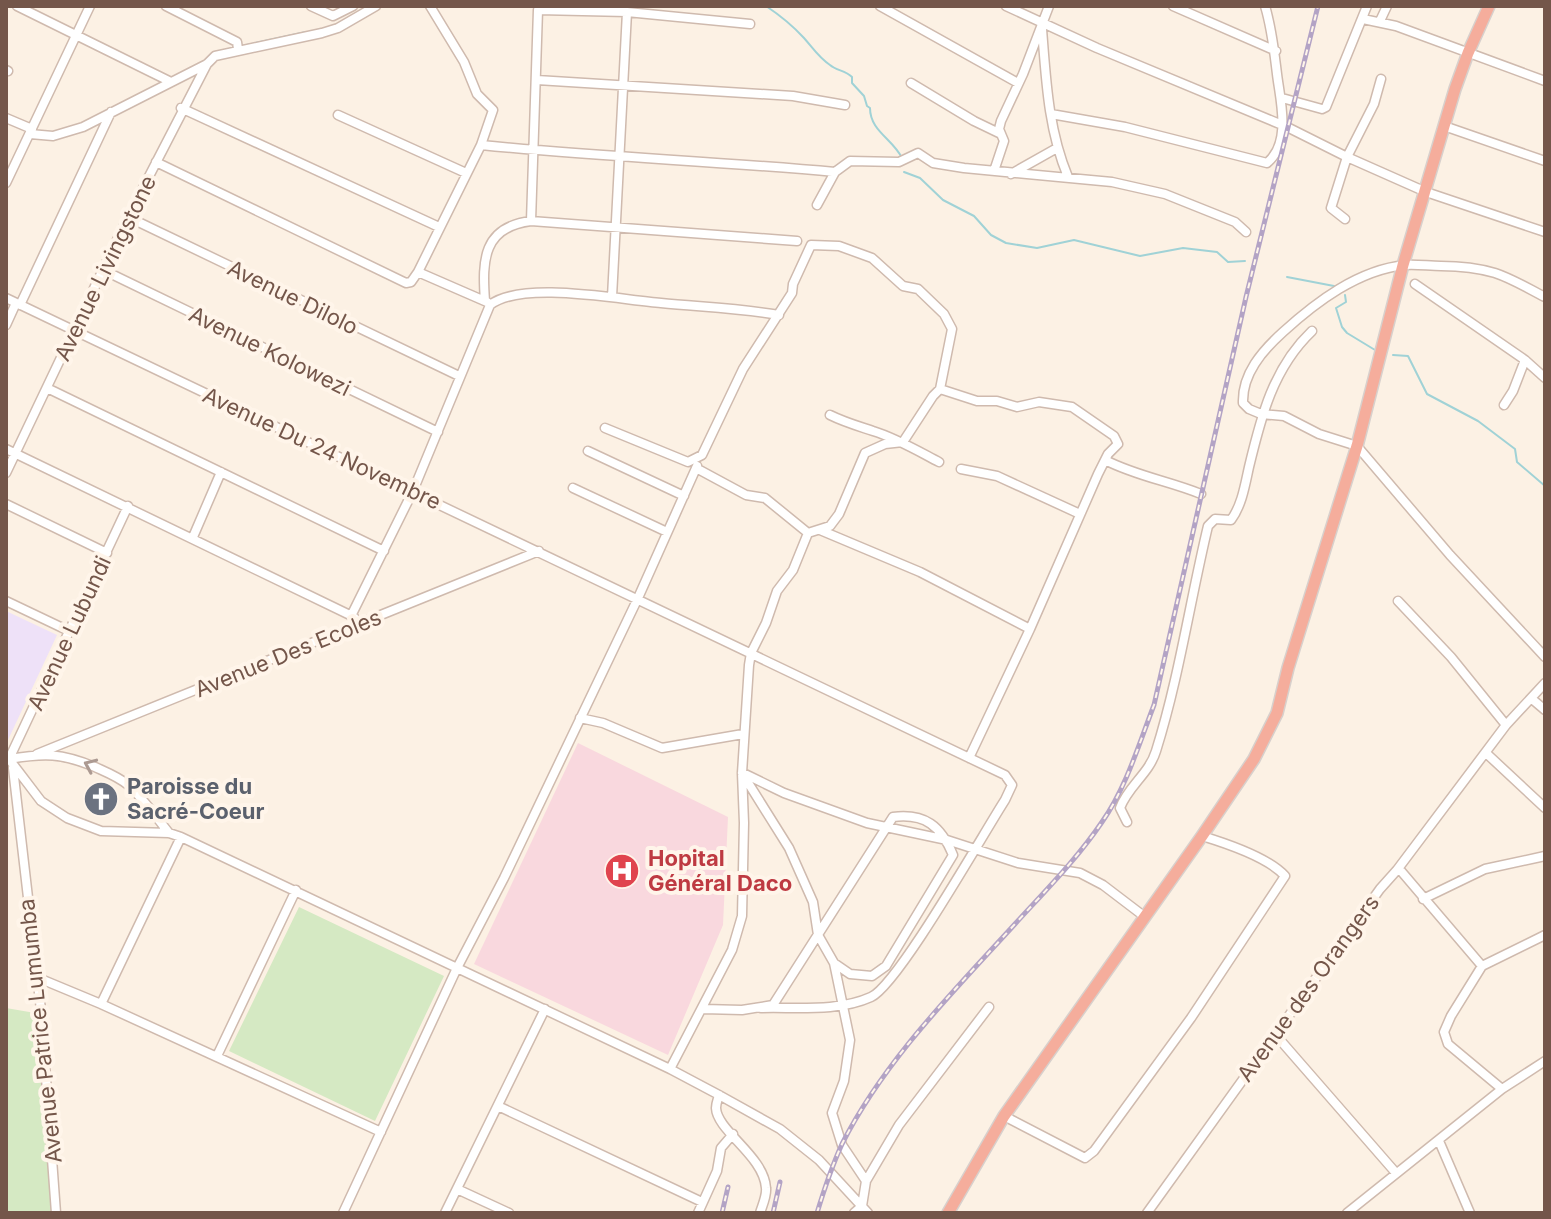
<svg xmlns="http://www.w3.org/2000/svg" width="1551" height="1219" font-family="Inter,sans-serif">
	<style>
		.education { fill: #eee1f8 }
		.medical { fill: #f9d8de }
		.green { fill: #d5e9c3 }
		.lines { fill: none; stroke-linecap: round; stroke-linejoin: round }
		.stream { stroke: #a0d2d6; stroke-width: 2 }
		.minor-casing { stroke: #cfbaae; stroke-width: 11 }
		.highway-casing { stroke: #d8d0cc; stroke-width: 14 }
		.minor { stroke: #fff; stroke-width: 8 }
		.highway { stroke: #f5ad9c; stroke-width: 11 }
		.rail-casing { stroke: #b3a3c5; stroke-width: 5 }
		.rail { stroke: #fff5ea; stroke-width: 2; stroke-dasharray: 6; stroke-linecap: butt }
		.oneway { stroke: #ac9a92 }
		.labels { text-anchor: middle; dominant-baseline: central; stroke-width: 8; stroke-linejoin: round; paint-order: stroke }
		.street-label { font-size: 22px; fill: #74564a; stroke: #fff5ea }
		.worship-label { font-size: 22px; font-weight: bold; fill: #5b616d; stroke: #fff5ea; text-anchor: start }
		.health-label { font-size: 22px; font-weight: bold; fill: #be3a42; stroke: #fff5ea; text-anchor: start }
	</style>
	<rect width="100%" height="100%" fill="#fcf1e4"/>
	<path class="education" d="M6 611 57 635 8 740 6 739Z"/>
	<path class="medical" d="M578 743 728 817 723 925 668 1055 474 964Z"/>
	<path class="green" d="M299 907 444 976 375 1121 229 1051Z
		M6 1008 41 1014 52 1213H6Z"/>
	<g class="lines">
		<path class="stream" d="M766 6C778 14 793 26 804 38 812 47 819 58 830 65 837 71 845 70 852 77V83L864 96 867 106 870 108C870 131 893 139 902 158
			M242 46 306 32
			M904 172 920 178 943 200 974 216 991 235 1006 243 1037 248 1074 240 1140 256 1183 248 1217 252 1228 262 1245 261
			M1287 277 1334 286
			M1345 295 1346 302 1336 308 1342 327 1347 333 1375 350
			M1393 355 1408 356 1427 394 1478 421 1515 449 1517 462 1545 486"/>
		<g class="minor-casing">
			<path id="minor" d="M17 6 169 81
				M166 6 237 42 238 49
				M311 6 333 16 353 6
				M430 6 464 62 477 94 493 110 481 145
				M880 6 1018 83
				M1006 6 1097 48 1287 127 1347 157 1426 192 1545 232
				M1173 6 1276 51
				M1363 19 1396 26 1545 81
				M1380 21 1387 6
				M1042 29C1046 79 1048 129 1068 177
				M6 70 8 71
				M537 80 793 96 845 105
				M911 83 974 121 1001 134
				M1282 98 1322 109 1326 107 1367 6
				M181 108 439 227
				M1051 114 1125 127 1267 163C1292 142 1280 100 1277 74 1274 50 1272 29 1265 6
				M338 115 466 173
				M6 118 32 129
				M1444 126 1545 161
				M30 134 53 136 83 127 207 64 215 56 322 33 338 28 376 6
				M156 162 406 283 411 282 418 272 481 145C599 157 717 161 835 172L850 161 899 162 918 153 933 163 964 168 1112 182 1165 194 1235 222 1246 232
				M994 171 1004 141 999 129 1001 121 1023 74 1049 6
				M1011 174 1057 148
				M6 183 90 6
				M817 205 835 172
				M128 217 459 376
				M1345 219 1331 208 1347 157 1374 104 1381 79
				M531 221 538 10 627 12 750 24
				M103 270 438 432
				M418 272 487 302
				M1415 284 1525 360 1545 378
				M612 297 627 12
				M1545 297C1529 289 1513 279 1495 273 1478 268 1459 266 1441 266 1429 266 1416 264 1405 265 1358 270 1316 302 1283 332 1262 351 1242 374 1243 403L1249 409 1261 414 1284 416 1319 434 1357 446 1450 555 1545 657
				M6 298 1005 775 1012 785 1005 800C983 834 898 985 871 997 838 1012 797 1007 761 1008
				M485 301C482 260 483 227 531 221L797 241
				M20 305 111 112
				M6 325 16 303
				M47 388 384 551
				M940 389 977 401H997L1017 407 1039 402 1072 407 1114 436 1118 444 1108 454 1098 474 1030 629 969 758
				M1504 405 1513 391 1525 360
				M830 415C844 422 858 426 873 431 896 438 918 451 939 462
				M605 428 688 462 702 455 743 369 792 293 793 284 811 245 839 246 872 258 903 286 918 289 944 314 952 329 940 389 933 396 903 442 885 444 865 453 839 514 830 526 808 533 765 498 746 495 696 468
				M6 449 354 617
				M588 451 684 496
				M1105 460C1136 476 1169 481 1201 494
				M961 469 997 476 1080 514
				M6 473 128 217 207 64
				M573 488 667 532
				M6 504 107 553
				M820 530 920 572 1030 629
				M193 537 221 472
				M6 601 69 631
				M1398 601 1451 657 1506 725
				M352 614 413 491 490 305C522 280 621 300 661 303 701 307 739 308 779 315
				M1532 699 1545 710
				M580 718 603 723 662 748 743 734
				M1486 753 1545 808
				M37 754 539 551
				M9 759 41 801 67 818 101 831 169 833 181 837 670 1069 719 1095 780 1129 819 1160 868 1213
				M9 759 128 506
				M9 759C45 753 61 753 95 767 106 772 119 777 128 785 144 799 156 817 169 833
				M13 768 41 1010 56 1213
				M742 773 789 848 813 902 818 935 834 963 850 1040 844 1081 832 1113 842 1145 866 1181 862 1206 854 1213
				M743 773 784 793 867 823 947 840 1018 863 1080 873 1103 885 1145 917
				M1127 822 1120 808C1128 786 1149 774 1156 751 1179 678 1190 601 1208 526L1215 519 1231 520C1242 505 1245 485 1249 467 1261 417 1273 368 1312 331
				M1397 870 1401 871 1482 966
				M1423 899 1485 869 1545 856
				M36 977 101 1004 381 1132
				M101 1004 181 837
				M703 1009 742 1010 773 1005 893 817C925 813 941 826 953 855L886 966 872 976 850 974 834 963
				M1274 1033 1396 1173
				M217 1056 296 890
				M670 1069 732 950 742 916 744 823 742 773 749 665 751 653 766 623 777 591 793 570 808 533
				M1502 1089 1448 1044 1444 1032 1451 1016 1482 966 1545 935
				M719 1095C718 1099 716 1103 716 1108 717 1131 764 1156 766 1188 767 1196 762 1206 760 1213
				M498 1106 702 1202
				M1004 1116 1085 1158 1094 1151 1191 1018 1285 876C1269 858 1225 843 1202 836
				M1439 1141 1470 1213
				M866 1181 899 1125 989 1007
				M457 1189 509 1213
				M343 1213 457 968 504 878 638 598 697 466
				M445 1213 545 1009
				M698 1213 717 1171 721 1148 733 1134
				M1147 1213 1380 889 1397 870 1506 725 1545 683
				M1347 1213 1502 1089 1545 1061"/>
		</g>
		<g class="highway-casing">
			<path id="highway" d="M948 1213 1004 1116 1202 836 1254 759 1277 713 1288 668 1357 446 1403 265 1455 89 1468 53 1489 6"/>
		</g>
		<use href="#minor" class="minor"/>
		<use href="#highway" class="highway"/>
		<g class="rail-casing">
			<path id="rail" d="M722 1213 728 1187
				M773 1213 780 1182
				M817 1213C824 1190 832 1166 842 1144 884 1061 953 992 1015 924 1045 891 1077 859 1102 822 1126 788 1139 744 1154 705L1246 297 1318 6"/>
		</g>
		<use href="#rail" class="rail"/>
	</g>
	<defs><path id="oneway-chevron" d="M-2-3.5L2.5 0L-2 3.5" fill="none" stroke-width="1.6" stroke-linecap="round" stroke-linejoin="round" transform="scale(2)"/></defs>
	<use class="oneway" href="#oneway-chevron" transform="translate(90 765) rotate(-156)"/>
	<defs>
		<g id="church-disc" transform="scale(1.8)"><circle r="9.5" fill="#6b7280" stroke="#fff5ea"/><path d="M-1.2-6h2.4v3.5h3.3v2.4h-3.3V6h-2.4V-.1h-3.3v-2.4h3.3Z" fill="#fff"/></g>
		<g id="hospital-disc" transform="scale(1.8)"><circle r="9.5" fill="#e0444e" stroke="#fff5ea"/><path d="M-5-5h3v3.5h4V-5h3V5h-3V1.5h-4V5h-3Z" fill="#fff"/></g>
	</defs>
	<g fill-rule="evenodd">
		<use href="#church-disc" x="101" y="799"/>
		<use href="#hospital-disc" x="622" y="871"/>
	</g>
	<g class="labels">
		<g class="street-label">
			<text transform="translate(105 268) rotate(-64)">Avenue Livingstone</text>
			<text transform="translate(293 297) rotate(26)">Avenue Dilolo</text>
			<text transform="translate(270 351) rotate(26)">Avenue Kolowezi</text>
			<text transform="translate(322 448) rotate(25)">Avenue Du 24 Novembre</text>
			<text transform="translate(69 633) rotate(-65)">Avenue Lubundi</text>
			<text transform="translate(288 653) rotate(-22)">Avenue Des Ecoles</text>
			<text transform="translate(1308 988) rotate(-54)">Avenue des Orangers</text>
			<text transform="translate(40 1031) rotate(-96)">Avenue Patrice Lumumba</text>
		</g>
		<g class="worship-label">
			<text x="127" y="786">Paroisse du<tspan x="127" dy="25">Sacré-Coeur</tspan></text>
		</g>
		<g class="health-label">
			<text x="648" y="858">Hopital<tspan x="648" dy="25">Général Daco</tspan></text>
		</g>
	</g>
	<rect width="1551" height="1219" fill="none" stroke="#74564a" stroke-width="16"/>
</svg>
